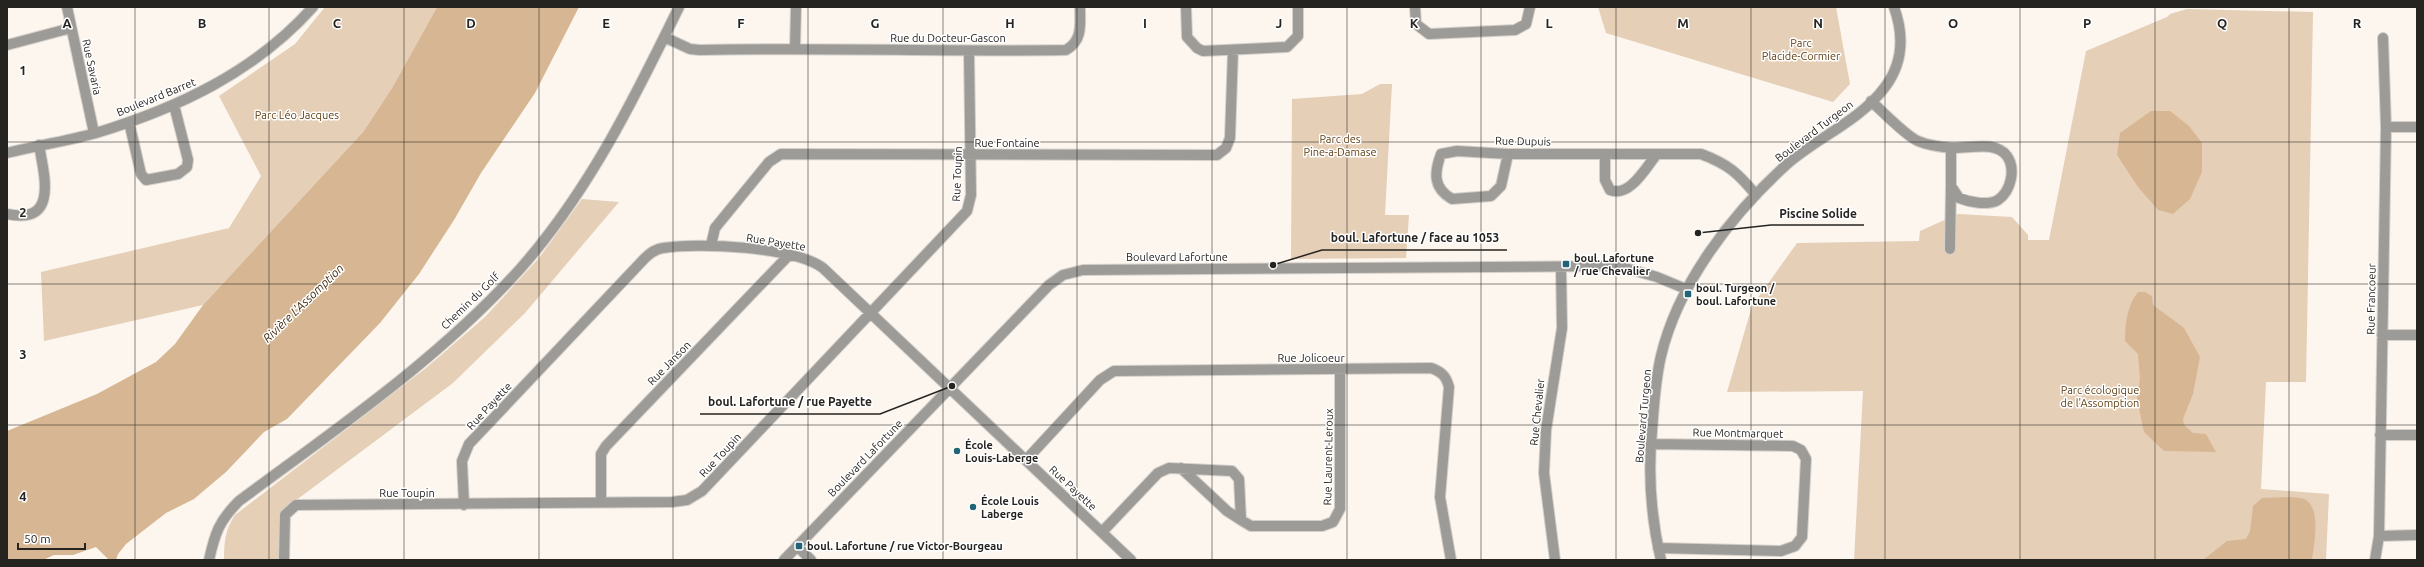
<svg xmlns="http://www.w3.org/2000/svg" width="2424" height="567" font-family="Ubuntu,sans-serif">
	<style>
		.green { fill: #e5cfb7 }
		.water { fill: #d7b793 }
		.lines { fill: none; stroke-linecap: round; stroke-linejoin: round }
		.minor-casing { stroke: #d5d0ca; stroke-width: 12 }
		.minor { stroke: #9d9b98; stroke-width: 10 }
		.grid { fill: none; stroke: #262421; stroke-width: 1; stroke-opacity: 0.55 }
		.poi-dot { fill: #216377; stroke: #fff; stroke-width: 1.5 }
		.labels { text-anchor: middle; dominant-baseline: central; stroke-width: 3; stroke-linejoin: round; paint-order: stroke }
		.street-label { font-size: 11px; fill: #262421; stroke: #fff }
		.park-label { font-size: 11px; fill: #5f3f13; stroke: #fff }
		.poi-label { font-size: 11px; font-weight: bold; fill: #262421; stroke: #fff; text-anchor: start }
		.water-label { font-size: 12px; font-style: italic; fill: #422b0d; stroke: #fff }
		.grid-label { font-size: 13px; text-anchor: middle; font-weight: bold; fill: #262421; stroke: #fff; stroke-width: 3; stroke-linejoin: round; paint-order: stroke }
		.leader { fill: none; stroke: #262421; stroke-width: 1.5 }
		.callout-dot { fill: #262421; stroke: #fff; stroke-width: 1.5 }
		.callout-label { font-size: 12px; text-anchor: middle; font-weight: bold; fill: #262421; stroke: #fff; stroke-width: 3; stroke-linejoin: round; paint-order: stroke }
	</style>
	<rect width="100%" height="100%" fill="#fcf6ef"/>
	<path class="green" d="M325 7H437L392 88 363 132 203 305 44 341 41 272 229 228 261 176 219 96 295 44Z
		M1598 7H1836L1850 84 1833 102 1606 33Z
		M2187 9 2313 12 2306 382H2266L2261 489 2329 494 2326 560H1854L1863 391 1727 392 1752 306 1797 243 1919 241 1920 231 1958 214 2012 217 2028 235V240H2049L2086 51 2167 17 2170 14Z
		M1380 84H1392L1385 215H1409L1406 258 1291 259 1292 99 1362 94Z
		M582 199 619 202 525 313 453 383 287 507 280 560H224C224 542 225 530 235 515L426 368 485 317 539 258Z"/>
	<path class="water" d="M437 7H579L535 93 481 173 454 220 419 274 380 323 287 419 264 432 226 472 194 499 166 513 126 544 118 554 116 560H109L96 547 73 555H54L43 560H7V431L97 394 156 362 175 344 203 305 363 132 392 88Z
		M2151 111H2170L2189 126 2202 143V172L2190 199 2173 214 2158 210 2138 187 2117 155 2120 133Z
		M2138 292H2145L2152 296 2153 305 2184 328 2200 357 2193 394 2183 419 2184 425 2193 433 2206 434 2216 452 2164 451 2144 432 2137 399 2140 379 2138 354 2125 341C2125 325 2127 305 2138 292Z
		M2262 498C2274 498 2288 496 2300 498 2323 501 2314 544 2312 560H2203L2227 541 2246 539 2250 531 2253 506Z"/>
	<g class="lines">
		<g class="minor-casing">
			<path id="minor" d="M67 7 94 133
				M1186 7 1187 37 1197 48 1203 51 1287 47 1298 36V7
				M1415 7 1416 24 1429 34 1515 30 1526 24 1530 7
				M664 37 690 49 700 50C822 47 944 52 1066 50 1083 40 1080 25 1080 7
				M7 45 71 28
				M795 48 796 7
				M1871 101C1882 111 1906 136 1918 141 1927 145 1941 147 1951 148 1968 149 1995 140 2007 156 2016 169 2011 191 1998 200 1988 206 1969 202 1959 198L1951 186V148
				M129 122 141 174 146 180 178 174 187 167 188 160 174 105
				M2386 127H2417
				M7 153C36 146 67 141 96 133 178 108 255 72 313 7
				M1508 154 1501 186 1491 196 1452 199C1433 188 1434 173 1441 154L1457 151 1508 154H1701C1728 164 1738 173 1756 195
				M1605 154V180L1610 190C1630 198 1646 167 1657 154
				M7 214C59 225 44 175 39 145
				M711 245 715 228 769 162 781 154 1217 155 1226 148 1230 138 1233 50
				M1950 249 1951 186
				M2382 335H2417
				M2380 435H2417
				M1650 444 1793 446 1801 450 1806 459 1802 537 1795 546 1781 551 1658 548
				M1026 460 1100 380 1114 371 1431 368C1442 372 1446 376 1449 387L1440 497 1451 560
				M1181 468 1227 511 1241 520
				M601 502V454L606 446 789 255
				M464 505 462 461 469 444 645 258C650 253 656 249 663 248 698 242 795 247 823 268L1131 560
				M1102 532 1158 473 1169 468 1232 471 1239 479 1241 520 1251 526H1322L1333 522 1340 509V370
				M2379 536 2417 535
				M797 546 811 560
				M209 560C215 533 219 521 239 501 336 429 439 359 520 269 589 191 634 99 679 7
				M284 560 285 515 296 505 672 502 687 500 702 491 967 211 971 195 969 52
				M784 560 1049 285 1063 275 1083 270 1618 266 1657 277 1686 289
				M1555 560 1544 473 1546 430 1562 328 1561 267
				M1661 560C1651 518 1648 474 1652 431 1654 406 1655 381 1661 356 1678 284 1732 214 1786 165 1816 138 1860 121 1885 87 1903 63 1904 35 1894 7
				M2375 560 2379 536 2386 127 2383 38"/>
		</g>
		<use href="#minor" class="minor"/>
	</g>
	<path class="grid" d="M135 7V560M269 7V560M404 7V560M539 7V560M673 7V560M808 7V560M943 7V560M1077 7V560M1212 7V560M1347 7V560M1481 7V560M1616 7V560M1751 7V560M1885 7V560M2020 7V560M2155 7V560M2289 7V560M7 142H2417M7 284H2417M7 425H2417"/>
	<g class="poi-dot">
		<rect x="1562" y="260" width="8" height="8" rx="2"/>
		<rect x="1684" y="290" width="8" height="8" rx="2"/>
		<circle cx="957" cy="451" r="4"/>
		<circle cx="973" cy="507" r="4"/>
		<rect x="795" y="542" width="8" height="8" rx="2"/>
	</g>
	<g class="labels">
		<g class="street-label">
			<text x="948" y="38">Rue du Docteur-Gascon</text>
			<text transform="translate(92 67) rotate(78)">Rue Savaria</text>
			<text transform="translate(156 97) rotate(-22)">Boulevard Barret</text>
			<text transform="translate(1814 131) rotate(-37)">Boulevard Turgeon</text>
			<text transform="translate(1523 141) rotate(1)">Rue Dupuis</text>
			<text x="1007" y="143">Rue Fontaine</text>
			<text transform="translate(957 174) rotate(-88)">Rue Toupin</text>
			<text transform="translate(776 242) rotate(9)">Rue Payette</text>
			<text x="1177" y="257">Boulevard Lafortune</text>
			<text transform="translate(2371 299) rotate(-89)">Rue Francoeur</text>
			<text transform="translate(470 301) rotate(-44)">Chemin du Golf</text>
			<text x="1311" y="358">Rue Jolicoeur</text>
			<text transform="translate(669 363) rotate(-46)">Rue Janson</text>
			<text transform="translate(489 406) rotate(-47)">Rue Payette</text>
			<text transform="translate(1537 412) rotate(-84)">Rue Chevalier</text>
			<text transform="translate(1643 416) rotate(-85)">Boulevard Turgeon</text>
			<text transform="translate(1738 433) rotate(1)">Rue Montmarquet</text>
			<text transform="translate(720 455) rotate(-47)">Rue Toupin</text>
			<text transform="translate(1328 457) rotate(-89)">Rue Laurent-Leroux</text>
			<text transform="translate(865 458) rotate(-46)">Boulevard Lafortune</text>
			<text transform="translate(1073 488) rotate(43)">Rue Payette</text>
			<text x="407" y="493">Rue Toupin</text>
		</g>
		<g class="park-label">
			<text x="1801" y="43">Parc<tspan x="1801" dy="13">Placide-Cormier</tspan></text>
			<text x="297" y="115">Parc Léo Jacques</text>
			<text x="1340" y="139">Parc des<tspan x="1340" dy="13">Pine-a-Damase</tspan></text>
			<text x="2100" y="390">Parc écologique<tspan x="2100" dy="13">de l'Assomption</tspan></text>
		</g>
		<g class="poi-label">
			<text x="1574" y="258">boul. Lafortune<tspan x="1574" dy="13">/ rue Chevalier</tspan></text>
			<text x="1696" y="288">boul. Turgeon /<tspan x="1696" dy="13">boul. Lafortune</tspan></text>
			<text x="965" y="445">École<tspan x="965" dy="13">Louis-Laberge</tspan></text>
			<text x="981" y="501">École Louis<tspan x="981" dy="13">Laberge</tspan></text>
			<text x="807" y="546">boul. Lafortune / rue Victor-Bourgeau</text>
		</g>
		<g class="water-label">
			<text transform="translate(303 303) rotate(-44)">Rivière L'Assomption</text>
		</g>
	</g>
	<g class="grid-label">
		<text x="67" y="28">A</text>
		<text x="202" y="28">B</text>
		<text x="337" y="28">C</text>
		<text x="471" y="28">D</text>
		<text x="606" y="28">E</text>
		<text x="741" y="28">F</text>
		<text x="875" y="28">G</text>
		<text x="1010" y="28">H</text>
		<text x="1145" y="28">I</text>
		<text x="1279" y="28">J</text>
		<text x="1414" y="28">K</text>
		<text x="1549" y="28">L</text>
		<text x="1683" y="28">M</text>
		<text x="1818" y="28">N</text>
		<text x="1953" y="28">O</text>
		<text x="2087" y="28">P</text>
		<text x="2222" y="28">Q</text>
		<text x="2357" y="28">R</text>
		<text x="23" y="75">1</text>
		<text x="23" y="217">2</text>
		<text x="23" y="359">3</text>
		<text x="23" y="501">4</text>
	</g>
	<path class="leader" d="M1698 233L1771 225H1864M1273 265L1322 250H1507M952 386L880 414H700"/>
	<g class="callout-dot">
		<circle cx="1698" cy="233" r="4"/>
		<circle cx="1273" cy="265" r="4"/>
		<circle cx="952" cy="386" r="4"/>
	</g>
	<g class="callout-label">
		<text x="1818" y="218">Piscine Solide</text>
		<text x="1415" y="242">boul. Lafortune / face au 1053</text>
		<text x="790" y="406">boul. Lafortune / rue Payette</text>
	</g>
	<rect width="2424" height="567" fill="none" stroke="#262421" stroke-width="16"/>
	<path d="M18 543v6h67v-6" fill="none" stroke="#262421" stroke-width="2"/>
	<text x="24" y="543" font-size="12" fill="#262421" stroke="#ffffff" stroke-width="3" paint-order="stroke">50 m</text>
</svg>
